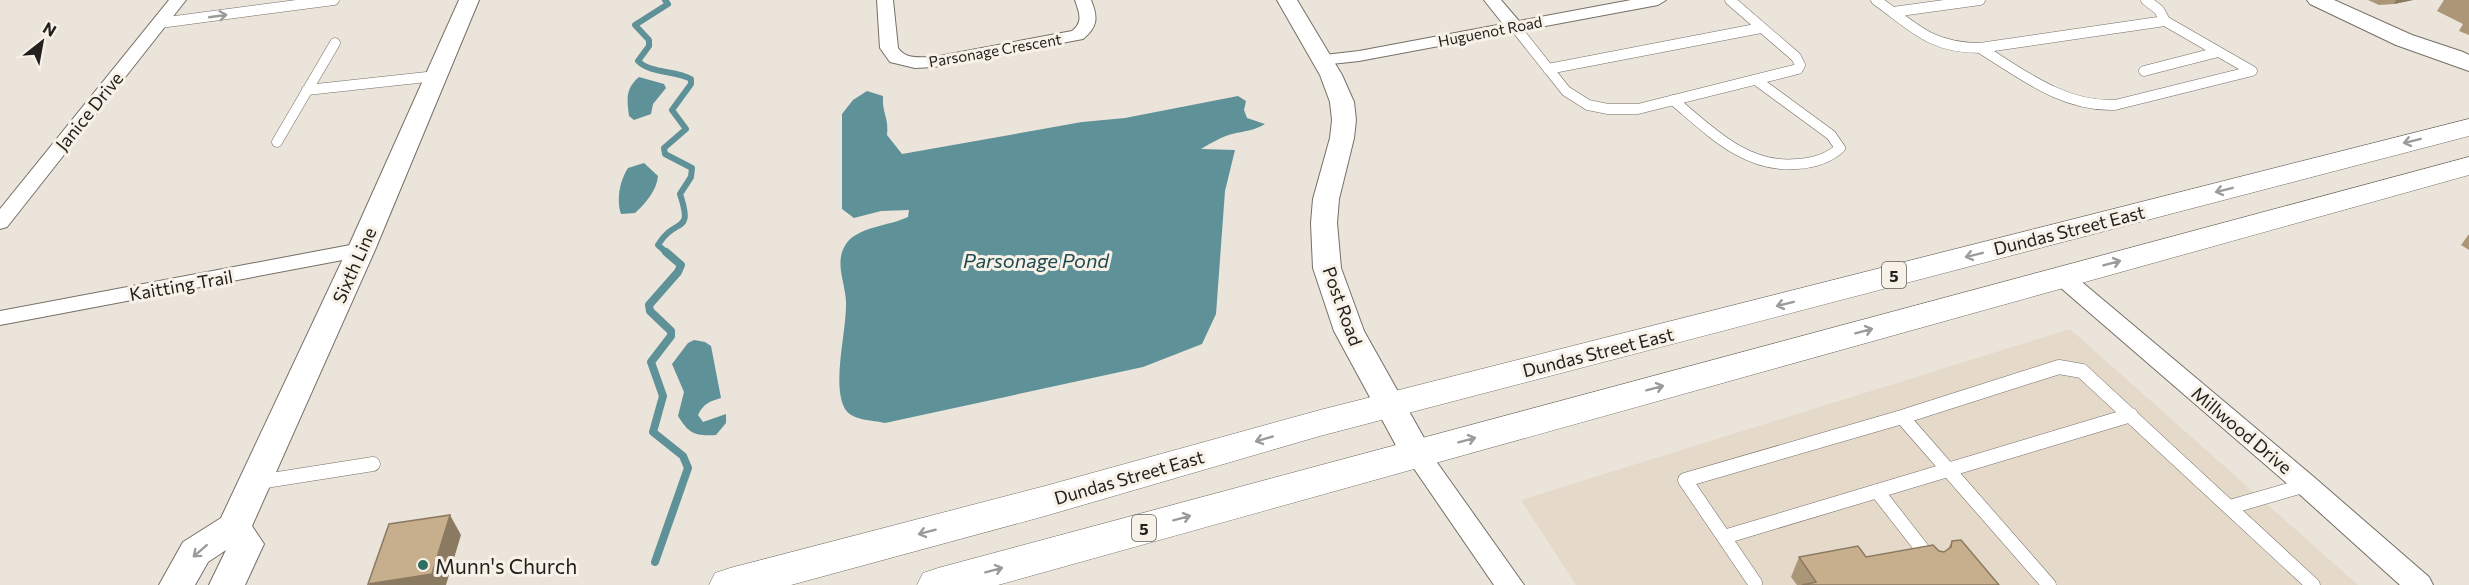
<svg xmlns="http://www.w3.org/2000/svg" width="2469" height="585" font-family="Commissioner,sans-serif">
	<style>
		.built { fill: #e5d9c9 }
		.water { fill: #5e9198 }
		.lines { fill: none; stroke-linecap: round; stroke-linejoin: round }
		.stream-far1 { stroke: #5e9198; stroke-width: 6 }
		.stream { stroke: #5e9198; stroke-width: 8 }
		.service-far1-casing { stroke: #766f66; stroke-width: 11 }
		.service-casing { stroke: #766f66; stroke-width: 15 }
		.minor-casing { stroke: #766f66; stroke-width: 2 }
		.tertiary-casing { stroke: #766f66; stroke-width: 2 }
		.primary-casing { stroke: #766f66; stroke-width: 1 }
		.service-far1 { stroke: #fff; stroke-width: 10 }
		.service { stroke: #fff; stroke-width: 14 }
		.minor { fill: #fff; fill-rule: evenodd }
		.tertiary { fill: #fff; fill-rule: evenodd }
		.primary { fill: #fff; fill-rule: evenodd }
		.wall { fill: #ab9678 }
		.shaded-wall { fill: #8b7a62 }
		.building { fill: #c7ae8c; stroke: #8b7a62; stroke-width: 1.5 }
		.oneway { stroke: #9c9b99 }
		.poi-dot { fill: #2e7060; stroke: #f8f1e7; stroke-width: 2 }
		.labels { text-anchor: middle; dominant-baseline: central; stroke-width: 6; stroke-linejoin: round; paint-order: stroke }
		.far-street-label { font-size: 15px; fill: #23211d; stroke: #f8f1e7 }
		.shield { fill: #f8f1e7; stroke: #635f5a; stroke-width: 1.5 }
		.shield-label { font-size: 16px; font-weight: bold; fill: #23211d }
		.street-label { font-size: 18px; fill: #23211d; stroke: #f8f1e7 }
		.water-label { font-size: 20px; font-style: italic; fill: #1d4b51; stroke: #f8f1e7 }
		.near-poi-label { font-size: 21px; fill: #23211d; stroke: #f8f1e7; text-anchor: start }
	</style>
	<rect width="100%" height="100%" fill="#ebe4da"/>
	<path class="built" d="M2070 329 2358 585H1576L1521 500Z"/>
	<path class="water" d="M639 77 664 84 666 88 653 104 651 114 634 120 629 116C627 99 625 89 639 77Z
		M867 91 883 96C882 114 889 117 887 135L902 154 1082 122 1125 118 1238 96 1246 101 1244 110 1247 118 1265 124C1254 131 1244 131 1232 134 1221 137 1211 143 1201 149L1235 150 1225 191 1216 314 1202 344 1143 367 885 423C873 420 850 421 844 407 832 381 847 331 846 301 845 281 834 262 846 244 857 227 889 226 908 217L909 210 881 211 854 218 842 209V114L853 100Z
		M644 163 658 176C657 190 645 204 635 213L621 214C616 200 620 180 628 168Z
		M694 340 705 342 711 346 721 398C710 401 703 404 698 415L703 422 726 414V423L716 435C695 436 689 434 678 416L684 392 672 364 688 343Z"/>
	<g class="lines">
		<path class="stream-far1" d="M665 0 668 4 635 25 649 40V46L638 61C651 74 675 70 691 79V84L672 110 686 129 664 148 665 154 692 168 691 177 680 194C694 236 675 216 658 245L668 254"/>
		<path class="stream" d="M655 562 688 468 683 456 653 432 663 396 651 362 671 336V331L650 311 649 305 678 272 681 265 666 252"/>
		<g class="service-far1-casing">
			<path id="service-far1" d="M1876 0C1914 27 1930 48 1980 48L2165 21 2159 10 2146 0
				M1893 12 1980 0
				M160 23 334 0
				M1515 27 1566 91 1588 105 1608 109H1638L1798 69 1800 65 1796 57 1730 0
				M1980 48C2022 74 2063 107 2115 105L2252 71 2165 21
				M1548 69 1761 28
				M2144 71 2218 52
				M307 90 436 76
				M1673 100C1710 131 1746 169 1797 164 1814 163 1828 159 1840 148L1831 135 1756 80
				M277 142 335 43"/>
		</g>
		<g class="service-casing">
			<path id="service" d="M1902 417 2049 585
				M259 482 373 464
				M1877 491 1930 559
				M2230 507 2306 485
				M1724 537 2131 415
				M1755 583 1685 480 1902 417 2059 367 2082 371 2313 585"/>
		</g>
		<g class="minor-casing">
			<path id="minor" d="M169 0H186L7 227 0 229V209Z
				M877 0H893L898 48C906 60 921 57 934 57L1072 31C1084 22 1079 12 1075 0H1091C1098 17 1098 27 1083 39L934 67 915 68 890 62 880 48Z
				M1484 0H1501L1519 21 1631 0H1666L1658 5 1359 61 1322 65 1316 64 1313 60 1316 56 1359 51 1503 24Z
				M361 243 369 245 372 250 369 255 0 325V311Z
				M2062 270 2070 272 2315 478 2429 577 2433 585H2400L2297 492 2054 282 2051 277 2054 272Z
				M1417 445 1426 447 1524 585H1494L1404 454 1408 447Z"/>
		</g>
		<g class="tertiary-casing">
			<path id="tertiary" d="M459 0H479L375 250 252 526 264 544 245 585H209L226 550 208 562 195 585H159L183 542 221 518 347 250Z
				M1277 0H1297L1342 75 1354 102 1356 120 1354 138 1339 199 1337 223 1341 268 1364 331 1433 454 1429 462 1417 466 1405 462 1334 331 1313 268 1311 223 1313 199 1330 138 1332 120 1330 102 1320 75Z
				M2307 0H2334L2412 35 2463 52 2469 55V71L2396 45 2310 4Z"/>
		</g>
		<g class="primary-casing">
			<path id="primary" d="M2469 119V136L1320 436 1045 516 791 585H709L715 573 730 568 1045 486 1320 410Z
				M2469 157V175L998 585H917L923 573 938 568Z"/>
		</g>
		<use href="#service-far1" class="service-far1"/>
		<use href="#service" class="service"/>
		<use href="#minor" class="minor"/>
		<use href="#tertiary" class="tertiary"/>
		<use href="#primary" class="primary"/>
	</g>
	<path class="wall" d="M2368 0H2413L2394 4 2379 5Z
		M2444 0H2469V35L2459 31 2463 24 2437 11Z
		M2469 234V250L2461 245Z
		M1952 541 1999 585H1797L1791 577 1799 557H1866L1939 551 1944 552 1948 549Z"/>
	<path class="shaded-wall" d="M2396 0H2413L2394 4Z
		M450 515 461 535 446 585H369L368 584Z"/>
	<path class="building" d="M450 515 432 574 368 584 389 524Z
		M1961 540 1999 585H1802L1816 582 1799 557 1858 546 1866 557 1933 545 1939 551 1944 552 1951 547 1952 541Z"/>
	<defs><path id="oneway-shaft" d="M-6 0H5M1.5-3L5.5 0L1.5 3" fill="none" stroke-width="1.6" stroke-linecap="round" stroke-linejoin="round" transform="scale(1.5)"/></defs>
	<g class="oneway">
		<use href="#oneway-shaft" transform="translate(218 16) rotate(-8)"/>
		<use href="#oneway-shaft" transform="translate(2412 141) rotate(166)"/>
		<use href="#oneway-shaft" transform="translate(2224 190) rotate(166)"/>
		<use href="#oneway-shaft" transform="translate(1974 255) rotate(166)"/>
		<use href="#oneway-shaft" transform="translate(2112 263) rotate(-15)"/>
		<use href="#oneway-shaft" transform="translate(1785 304) rotate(166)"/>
		<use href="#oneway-shaft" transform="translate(1864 331) rotate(-15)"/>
		<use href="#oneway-shaft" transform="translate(1655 388) rotate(-15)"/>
		<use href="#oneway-shaft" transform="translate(1264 439) rotate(164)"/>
		<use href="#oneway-shaft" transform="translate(1467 440) rotate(-15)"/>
		<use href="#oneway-shaft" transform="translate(1182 518) rotate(-15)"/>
		<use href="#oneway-shaft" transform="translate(927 532) rotate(165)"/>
		<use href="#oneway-shaft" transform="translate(200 551) rotate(139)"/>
		<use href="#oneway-shaft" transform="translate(994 570) rotate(-15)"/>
	</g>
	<circle class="poi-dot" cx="423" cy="565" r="6"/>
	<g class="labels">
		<g class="far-street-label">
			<text transform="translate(1490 31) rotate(-11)">Huguenot Road</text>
			<text transform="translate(995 50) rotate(-10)">Parsonage Crescent</text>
		</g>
		<g class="shield">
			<rect x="1882" y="262" width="24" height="26" rx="4.5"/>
			<rect x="1132" y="515" width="24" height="26" rx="4.5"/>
		</g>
		<g class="shield-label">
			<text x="1894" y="275">5</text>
			<text x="1144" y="528">5</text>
		</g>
		<g class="street-label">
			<text transform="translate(89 111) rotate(-51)">Janice Drive</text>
			<text transform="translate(2069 230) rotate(-14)">Dundas Street East</text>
			<text transform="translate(354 265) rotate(-66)">Sixth Line</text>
			<text transform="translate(181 285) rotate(-10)">Kaitting Trail</text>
			<text transform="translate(1343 306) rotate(70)">Post Road</text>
			<text transform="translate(1598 352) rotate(-14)">Dundas Street East</text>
			<text transform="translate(2242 430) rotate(40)">Millwood Drive</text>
			<text transform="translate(1129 477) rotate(-16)">Dundas Street East</text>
		</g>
		<g class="water-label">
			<text x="1036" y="260">Parsonage Pond</text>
		</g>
		<g class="near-poi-label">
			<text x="435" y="565">Munn's Church</text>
		</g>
	</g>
	<g transform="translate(42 42) rotate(31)" stroke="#f8f1e7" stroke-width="4.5" paint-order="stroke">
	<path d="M0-4.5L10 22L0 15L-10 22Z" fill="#23211d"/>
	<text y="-9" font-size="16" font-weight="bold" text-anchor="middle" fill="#23211d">N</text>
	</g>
</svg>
